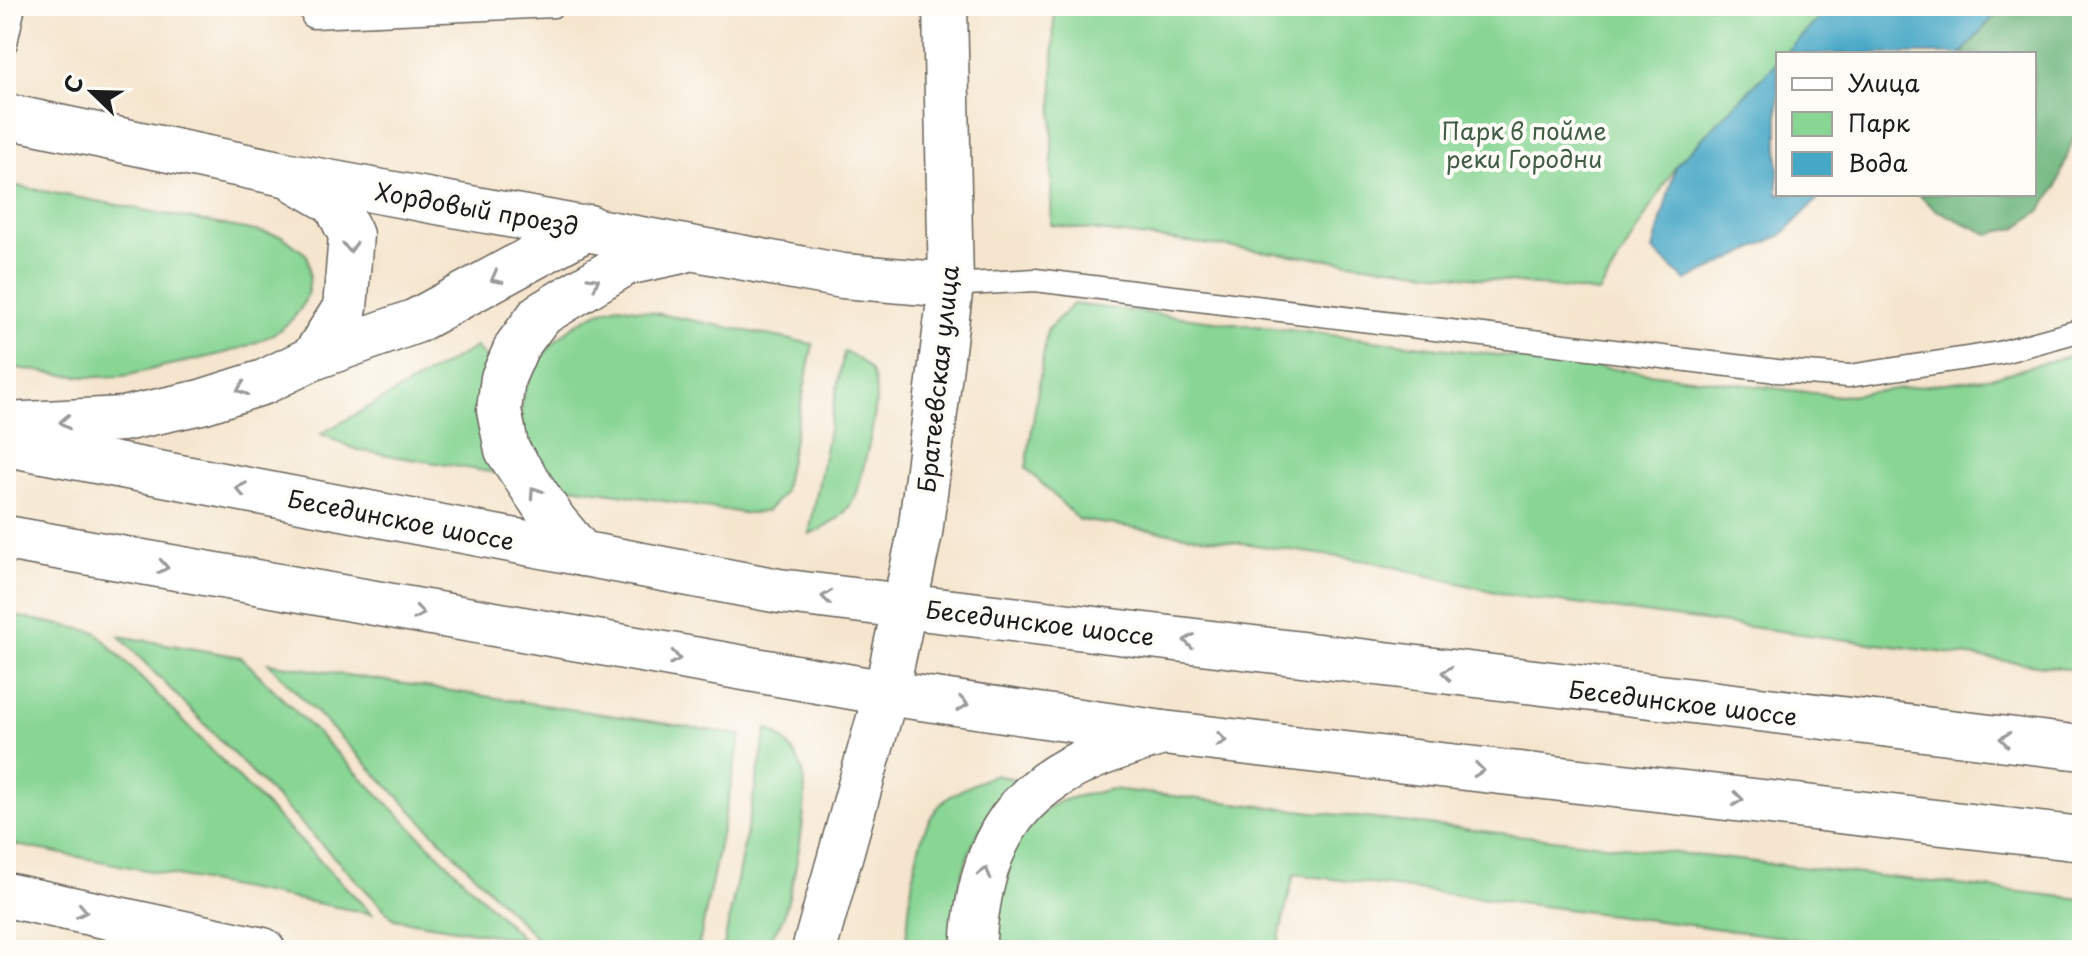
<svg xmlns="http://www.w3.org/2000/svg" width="2088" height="956" font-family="'Playpen Sans',sans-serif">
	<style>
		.green { fill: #88d594; stroke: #527858; stroke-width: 2 }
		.forest { fill: #6eb67e; stroke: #45694d; stroke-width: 2 }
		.water { fill: #46a7c6; stroke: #316271; stroke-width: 2 }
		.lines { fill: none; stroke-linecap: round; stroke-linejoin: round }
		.lane-casing { stroke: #68625a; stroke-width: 25 }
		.secondary-casing { stroke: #68625a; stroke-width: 47 }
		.primary-casing { stroke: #68625a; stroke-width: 47 }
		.lane { stroke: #fff; stroke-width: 22 }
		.secondary { stroke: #fff; stroke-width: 44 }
		.primary { stroke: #fff; stroke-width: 44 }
		.oneway { stroke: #999 }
		.labels { text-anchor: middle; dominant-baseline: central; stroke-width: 8; stroke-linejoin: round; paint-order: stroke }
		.park-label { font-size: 24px; fill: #425d46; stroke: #fdfcf7 }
		.street-label { font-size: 24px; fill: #1c1c1c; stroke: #fdfcf7 }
	</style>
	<rect width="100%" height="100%" fill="#fdfcf7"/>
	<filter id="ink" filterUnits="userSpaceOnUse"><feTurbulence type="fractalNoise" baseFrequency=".0125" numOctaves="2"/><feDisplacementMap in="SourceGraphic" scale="16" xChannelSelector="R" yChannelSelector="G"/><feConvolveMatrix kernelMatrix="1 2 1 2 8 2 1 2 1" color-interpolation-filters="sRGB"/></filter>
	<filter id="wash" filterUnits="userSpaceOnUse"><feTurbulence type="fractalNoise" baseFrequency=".006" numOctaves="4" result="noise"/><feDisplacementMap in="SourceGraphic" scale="32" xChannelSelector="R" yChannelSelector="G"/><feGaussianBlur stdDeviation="1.8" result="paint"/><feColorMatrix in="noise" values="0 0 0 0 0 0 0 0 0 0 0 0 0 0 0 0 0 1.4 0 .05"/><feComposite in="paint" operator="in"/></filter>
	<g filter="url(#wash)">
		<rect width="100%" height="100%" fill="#f5e5ce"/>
		<path class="green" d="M1054 6H1831L1784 54H1778V61L1676 165 1599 293 1051 225Z
			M6 184 282 236 307 255C327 339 228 353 170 365 154 368 138 374 122 376 84 380 43 372 6 366Z
			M1073 304 1840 396 1994 377 2082 352V671L1507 595 1374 562 1079 520 1026 468 1047 330Z
			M619 306 813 344 783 494 767 511 750 514 552 484C539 465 526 447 522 424 515 368 569 316 619 306Z
			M476 347 487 359C474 408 477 427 496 473L357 450 321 434Z
			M844 352C854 356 863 361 870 370 887 393 863 465 857 493 847 515 831 526 809 534Z
			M6 614 96 632 372 914 6 843Z
			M119 636 241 657 524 940 394 919Z
			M268 663 741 735 698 950H569L543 945Z
			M767 729C784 737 795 751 802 769 812 798 793 885 784 915 780 926 768 942 759 950H723Z
			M993 775 1017 779C971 830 952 880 954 950H905C910 910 911 837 939 806 952 792 976 783 993 775Z
			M1111 789 2082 899V950H1883L1294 874 1276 950H994C997 899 1004 828 1057 803 1073 795 1094 794 1111 789Z"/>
		<path class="forest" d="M2003 6H2082V114L2056 188 2040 211 2016 228 1988 234 1934 209 1918 194H2034V54H1961Z"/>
		<path class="water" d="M1831 6H2003L1961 54H1784Z
			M1778 61V194H1823L1782 235 1686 281 1653 250 1676 165Z"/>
	</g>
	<g filter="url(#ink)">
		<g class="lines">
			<g class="lane-casing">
				<path id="lane" d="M313 17 553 6
					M6 43 14 6
					M951 285 1035 280 1777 371 1849 376 1999 353 2082 330"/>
			</g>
			<g class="secondary-casing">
				<path id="secondary" d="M6 116 284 174 843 276 951 285
					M297 181 335 203 351 235 345 308 313 358
					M6 425 123 419 201 402 264 382 313 358 416 321 589 227
					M582 554 555 522 507 450 499 410 503 378 517 346 540 315 626 263 682 251
					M6 895 263 950
					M814 950 886 693 920 533 951 285 945 6
					M974 950C973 930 977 909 981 889 1002 789 1073 759 1163 733"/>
			</g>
			<g class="primary-casing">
				<path id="primary" d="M6 444 779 591 2082 748
					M6 538 886 693 1163 733 2082 839"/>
			</g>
			<use href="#lane" class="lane"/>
			<use href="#secondary" class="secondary"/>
			<use href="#primary" class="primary"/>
		</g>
		<defs><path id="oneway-chevron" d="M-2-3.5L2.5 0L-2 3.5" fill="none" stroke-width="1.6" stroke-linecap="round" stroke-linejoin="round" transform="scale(2)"/></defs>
		<g class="oneway">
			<use href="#oneway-chevron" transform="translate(350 247) rotate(88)"/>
			<use href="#oneway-chevron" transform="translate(496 278) rotate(152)"/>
			<use href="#oneway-chevron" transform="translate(594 282) rotate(-30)"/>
			<use href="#oneway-chevron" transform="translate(242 389) rotate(162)"/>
			<use href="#oneway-chevron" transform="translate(65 422) rotate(177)"/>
			<use href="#oneway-chevron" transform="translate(241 489) rotate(-169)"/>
			<use href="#oneway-chevron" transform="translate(535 492) rotate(-124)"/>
			<use href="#oneway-chevron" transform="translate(163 567) rotate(10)"/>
			<use href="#oneway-chevron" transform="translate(827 597) rotate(-174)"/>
			<use href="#oneway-chevron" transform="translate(419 613) rotate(10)"/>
			<use href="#oneway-chevron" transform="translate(1189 641) rotate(-173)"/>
			<use href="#oneway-chevron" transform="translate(675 658) rotate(10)"/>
			<use href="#oneway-chevron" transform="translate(1447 673) rotate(-173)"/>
			<use href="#oneway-chevron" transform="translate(963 704) rotate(8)"/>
			<use href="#oneway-chevron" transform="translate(2005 739) rotate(-173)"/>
			<use href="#oneway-chevron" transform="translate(1221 740) rotate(7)"/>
			<use href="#oneway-chevron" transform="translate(1479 770) rotate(7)"/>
			<use href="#oneway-chevron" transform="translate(1738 799) rotate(7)"/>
			<use href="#oneway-chevron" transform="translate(985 873) rotate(-75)"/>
			<use href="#oneway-chevron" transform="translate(82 911) rotate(12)"/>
		</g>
	</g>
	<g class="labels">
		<g class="park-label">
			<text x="1524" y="130">Парк в пойме<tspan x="1524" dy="28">реки Городни</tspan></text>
		</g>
		<g class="street-label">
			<text transform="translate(477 208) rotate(10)">Хордовый проезд</text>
			<text transform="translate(937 379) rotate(-84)">Братеевская улица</text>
			<text transform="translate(401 519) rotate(11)">Бесединское шоссе</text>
			<text transform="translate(1040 622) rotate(7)">Бесединское шоссе</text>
			<text transform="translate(1683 702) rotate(7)">Бесединское шоссе</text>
		</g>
	</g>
	<rect width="2088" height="956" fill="none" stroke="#fdfcf7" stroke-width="32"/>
	<rect x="1776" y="52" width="260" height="144" fill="#fdfcf7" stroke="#a3a29f" stroke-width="2"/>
	<rect x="1792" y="78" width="40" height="12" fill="#ffffff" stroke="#a3a29f" stroke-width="2"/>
	<text x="1848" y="92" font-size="24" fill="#1c1c1c">Улица</text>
	<rect x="1792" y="112" width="40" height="24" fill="#88d594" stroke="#a3a29f" stroke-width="2"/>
	<text x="1848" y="132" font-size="24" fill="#1c1c1c">Парк</text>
	<rect x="1792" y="152" width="40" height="24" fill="#46a7c6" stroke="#a3a29f" stroke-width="2"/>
	<text x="1848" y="172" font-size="24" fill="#1c1c1c">Вода</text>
	<g transform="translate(92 92) rotate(293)" stroke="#fdfcf7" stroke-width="6" paint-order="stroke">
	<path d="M0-6L14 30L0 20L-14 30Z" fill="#1c1c1c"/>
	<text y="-12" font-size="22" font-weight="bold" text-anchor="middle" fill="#1c1c1c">С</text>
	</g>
</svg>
